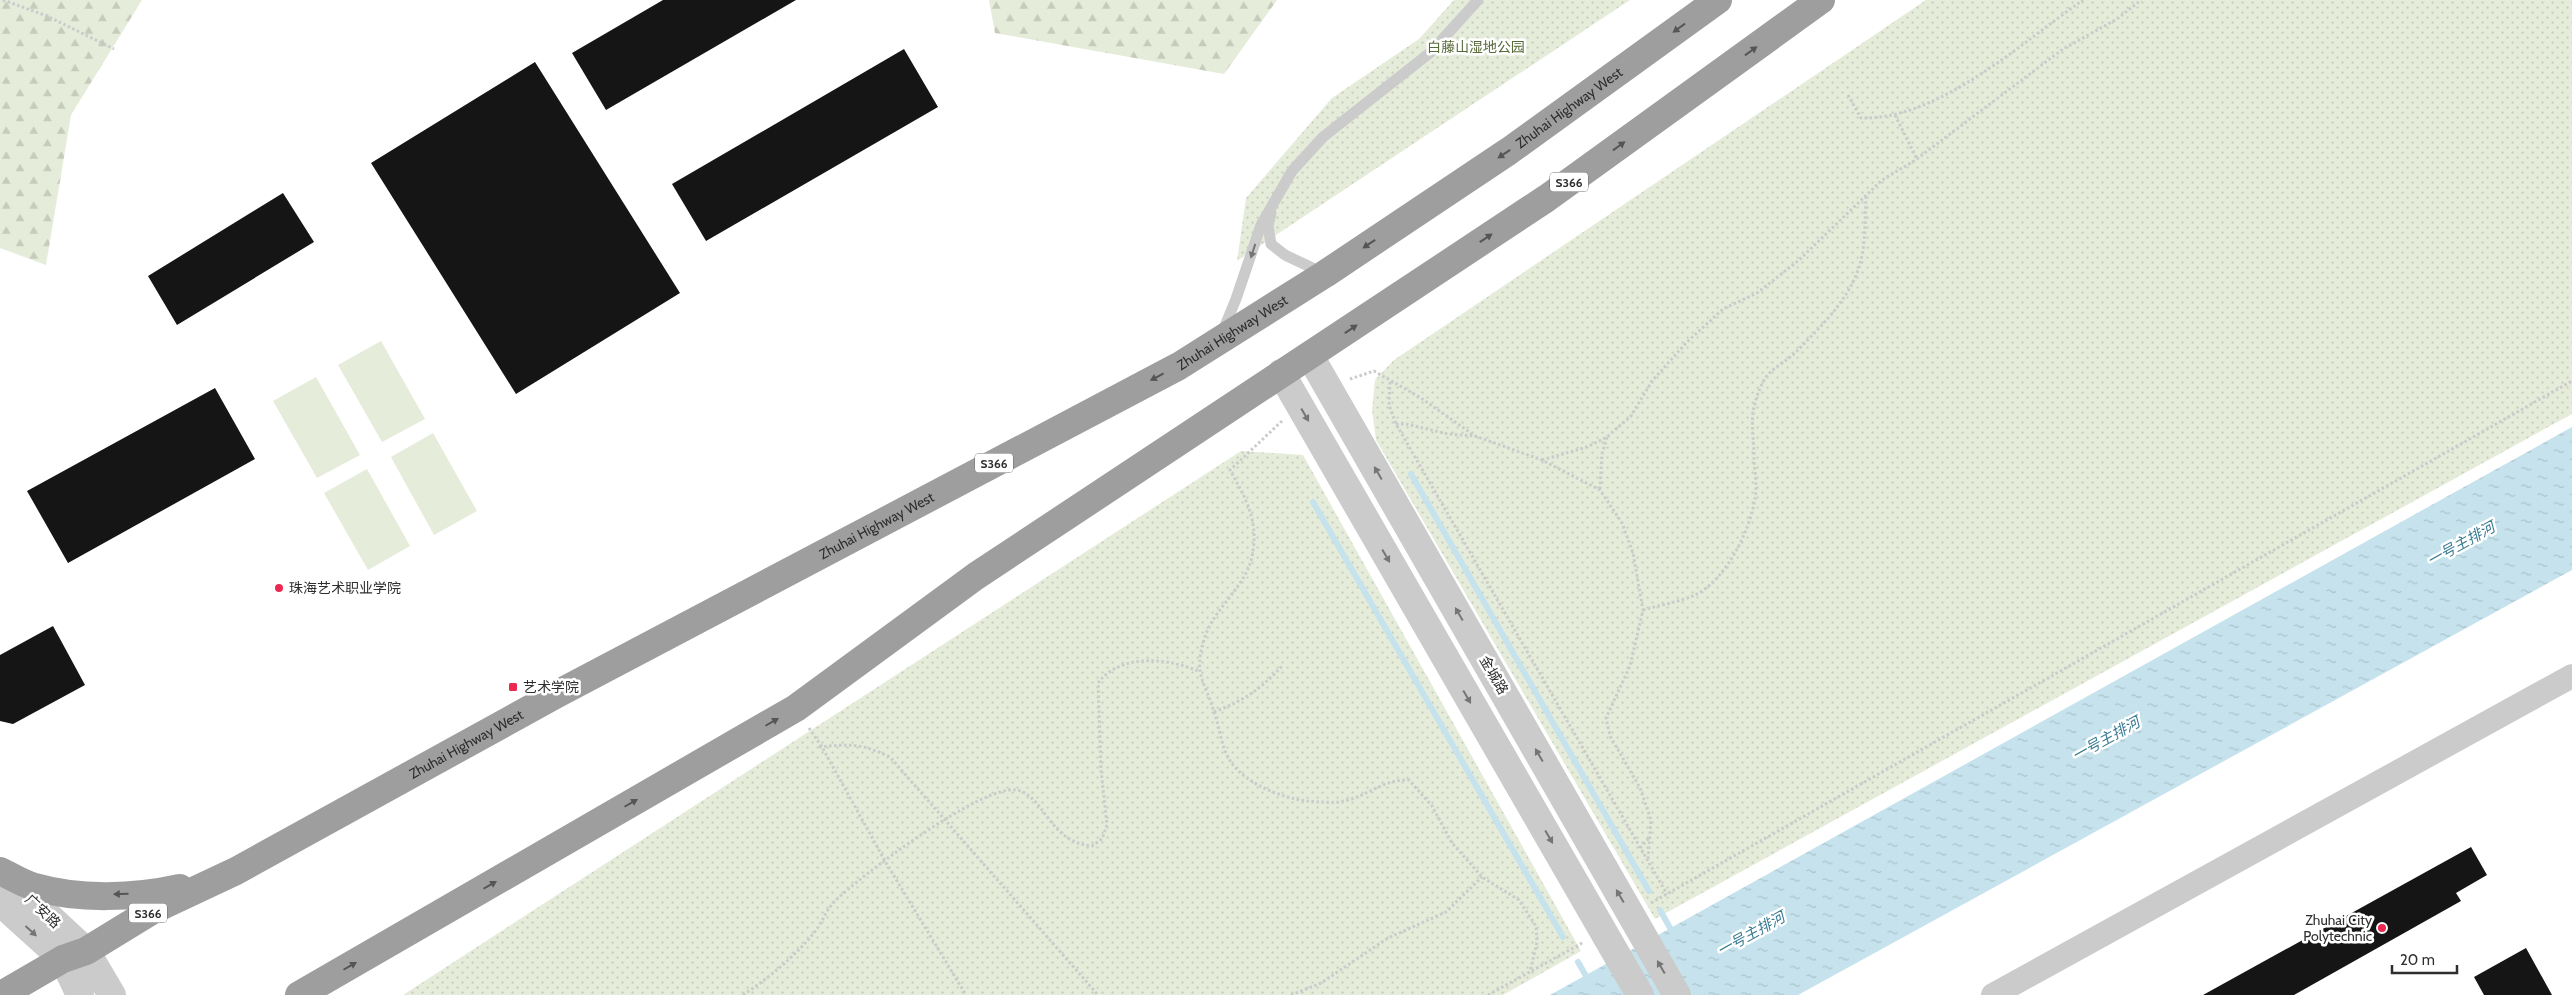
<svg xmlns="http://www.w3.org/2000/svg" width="2572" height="995" font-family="Cabin,'Noto Sans SC',sans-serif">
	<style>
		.grass { fill: #e6ecda }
		.forest { fill: url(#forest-firs) }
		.park { fill: url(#park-dots) }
		.water { fill: url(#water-ripples) }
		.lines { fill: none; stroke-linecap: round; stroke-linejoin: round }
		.stream { stroke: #c6e3ed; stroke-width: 6 }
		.building { fill: #151515 }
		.path { stroke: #cbcbcb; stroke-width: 3; stroke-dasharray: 2.5 2.5; stroke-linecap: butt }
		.service { stroke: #cbcbcb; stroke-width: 11 }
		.minor { stroke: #cbcbcb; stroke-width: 24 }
		.tertiary { stroke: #cbcbcb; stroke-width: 28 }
		.trunk { stroke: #9e9e9e; stroke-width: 28 }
		.oneway { fill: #555 }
		.oneway2 { fill: #757575 }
		.poi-dot { fill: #ec2851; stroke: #fff; stroke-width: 2 }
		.labels { text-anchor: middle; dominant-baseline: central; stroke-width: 5; stroke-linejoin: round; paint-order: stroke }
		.shield { fill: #fff; stroke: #6d6d6d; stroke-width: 1 }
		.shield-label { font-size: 12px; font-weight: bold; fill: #2e2e2e }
		.park-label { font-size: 14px; fill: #576b39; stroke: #fff }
		.street-label { font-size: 14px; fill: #2e2e2e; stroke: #fff }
		.poi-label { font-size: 14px; fill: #2e2e2e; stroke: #fff; text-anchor: start }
		.water-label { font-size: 15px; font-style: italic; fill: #387c93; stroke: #fff }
	</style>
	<defs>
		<pattern id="forest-firs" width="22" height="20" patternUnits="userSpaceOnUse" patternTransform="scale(1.25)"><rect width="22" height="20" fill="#e6ecda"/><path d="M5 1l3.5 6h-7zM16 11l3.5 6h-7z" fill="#c6cbbb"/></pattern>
		<pattern id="park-dots" width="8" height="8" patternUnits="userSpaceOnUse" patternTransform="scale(1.25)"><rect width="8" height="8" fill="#e6ecda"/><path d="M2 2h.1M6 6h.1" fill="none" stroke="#c6cbbb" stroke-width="1.8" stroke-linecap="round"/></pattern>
		<pattern id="water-ripples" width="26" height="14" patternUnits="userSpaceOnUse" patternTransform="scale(1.25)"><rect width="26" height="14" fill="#c6e3ed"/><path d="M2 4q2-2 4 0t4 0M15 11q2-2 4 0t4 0" fill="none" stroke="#aac3cc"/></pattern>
	</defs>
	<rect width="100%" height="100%" fill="#fff"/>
	<path class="grass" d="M381 341 425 419 382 442 338 365Z
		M316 377 360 455 317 478 273 401Z
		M433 433 477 511 434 535 391 457Z
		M367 469 410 546 368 570 324 493Z"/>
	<path class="forest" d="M0 0H142L71 115 46 265 0 248Z
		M989 0H1277L1224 74 995 33Z"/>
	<path class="park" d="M1454 0H1630L1237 261 1246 198 1332 98 1419 39Z
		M1926 0H2572V414L1655 919 1376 440 1372 410 1375 380 1394 360Z
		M1241 451 1303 455 1581 951 1503 995H403Z"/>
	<path class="water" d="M2572 427V570L1798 995H1550Z"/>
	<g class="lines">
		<path class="stream" d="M1411 474 1649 891
			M1313 502 1563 937
			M1660 910 1674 935
			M1578 962 1597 995"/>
	</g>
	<path class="building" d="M663 0H796L606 110 572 53Z
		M904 49 938 107 706 241 672 184Z
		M535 62 680 293 516 394 371 163Z
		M283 193 314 242 177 325 148 276Z
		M215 388 255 459 68 563 27 491Z
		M53 626 85 685 13 724 0 721V655Z
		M2471 847 2487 875 2456 893 2461 901 2294 995H2203Z
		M2526 948 2552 995H2484L2474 977Z"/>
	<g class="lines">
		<path class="path" d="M3 0 47 16 114 49
			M1848 95 1861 118C1939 120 2021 43 2083 0
			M1895 115 1917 159
			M1350 379 1374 371 1421 398 1475 436 1542 460 1600 490 1622 523 1633 553 1643 610 1630 666 1606 718 1610 736 1640 788 1651 820 1648 860
			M1390 382 1389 405 1396 424 1667 894
			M1282 421 1230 470C1245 497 1258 519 1253 551 1249 586 1213 607 1204 640 1193 675 1205 681 1214 712 1220 728 1221 748 1231 762 1246 784 1282 798 1307 801 1321 802 1335 804 1348 800 1370 794 1385 779 1409 780L1432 806 1452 843 1469 862 1482 877 1519 900 1536 926 1537 942 1530 972
			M1396 424H1406L1448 434 1475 436
			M1542 460 1587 447 1607 437 1631 416 1652 381 1686 343 1723 309 1757 293 1798 261 1882 180 1914 161 2063 49 2117 19 2141 0
			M1600 489 1602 454 1607 437
			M1643 610C1660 605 1679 602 1695 595 1726 580 1750 531 1755 498 1757 486 1755 472 1754 460 1754 427 1747 415 1763 382 1770 368 1785 363 1796 352 1821 326 1850 299 1860 264 1866 242 1865 218 1866 195
			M1214 712C1245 700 1261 689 1283 665
			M809 728 822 747 885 861 966 995
			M819 747C851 744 860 743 890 757L1098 995
			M1640 848 1650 837
			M1651 903 2572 381
			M743 995C770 977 793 958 814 933 822 923 826 910 835 901 860 876 983 784 1016 790 1044 794 1049 843 1092 846L1102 839 1107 825 1101 770 1098 683C1120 653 1168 658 1198 671
			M1291 995 1321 983 1388 938 1446 912 1482 877
			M1488 995 1584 942"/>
		<path class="service" d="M1271 213 1268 226 1271 244 1285 255 1323 273
			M1222 333 1236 299 1261 225 1292 171 1323 137 1431 52 1478 0"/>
		<path class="minor" d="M1993 995 2572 676"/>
		<path class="tertiary" d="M1310 356 1677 995
			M1281 373 1640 995
			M3 874 86 951 112 995
			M0 902 63 959 80 995"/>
		<g class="trunk">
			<path d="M0 871C11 876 23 884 35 887 79 900 135 898 180 888"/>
			<path id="s1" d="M1 995 63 959 86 951 153 910 236 871 557 694 1179 366 1325 274 1509 151 1718 0"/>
			<path d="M299 995 796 708 976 576 1547 198 1821 0"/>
		</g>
	</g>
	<defs><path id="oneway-solid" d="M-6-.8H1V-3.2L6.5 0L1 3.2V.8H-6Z" transform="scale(1.25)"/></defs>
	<g class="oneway">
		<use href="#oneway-solid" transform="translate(1679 28) rotate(144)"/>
		<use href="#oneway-solid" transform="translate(1751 51) rotate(-36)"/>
		<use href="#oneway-solid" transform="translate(1619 146) rotate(-36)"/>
		<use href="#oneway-solid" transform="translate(1504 154) rotate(146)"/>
		<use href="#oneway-solid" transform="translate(1486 238) rotate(-34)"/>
		<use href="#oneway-solid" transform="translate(1369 244) rotate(146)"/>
		<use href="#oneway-solid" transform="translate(1351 329) rotate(-34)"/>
		<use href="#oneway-solid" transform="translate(1157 377) rotate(152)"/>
		<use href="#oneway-solid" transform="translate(772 722) rotate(-30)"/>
		<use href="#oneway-solid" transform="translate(631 803) rotate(-30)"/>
		<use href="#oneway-solid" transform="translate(490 885) rotate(-30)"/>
		<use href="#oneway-solid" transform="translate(121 894) rotate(179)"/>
		<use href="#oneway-solid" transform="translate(350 966) rotate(-30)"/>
	</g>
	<g class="oneway2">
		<use href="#oneway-solid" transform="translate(1253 251) rotate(108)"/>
		<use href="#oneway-solid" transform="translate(1305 415) rotate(60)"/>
		<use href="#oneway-solid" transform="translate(1378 473) rotate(-120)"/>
		<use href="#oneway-solid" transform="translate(1386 556) rotate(60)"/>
		<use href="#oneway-solid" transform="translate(1459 614) rotate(-120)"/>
		<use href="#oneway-solid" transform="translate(1467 697) rotate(60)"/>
		<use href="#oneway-solid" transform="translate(1539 755) rotate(-120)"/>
		<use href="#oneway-solid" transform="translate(1549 837) rotate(60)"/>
		<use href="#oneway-solid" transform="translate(1620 896) rotate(-120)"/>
		<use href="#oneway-solid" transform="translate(31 931) rotate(42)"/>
		<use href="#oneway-solid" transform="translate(1661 967) rotate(-120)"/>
	</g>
	<g class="poi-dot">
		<circle cx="279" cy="588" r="5"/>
		<rect x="508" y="682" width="10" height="10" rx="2.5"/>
		<circle cx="2382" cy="928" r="5"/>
	</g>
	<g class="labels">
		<g class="shield">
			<rect x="1550" y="172.5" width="38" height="19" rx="4"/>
			<rect x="975" y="453.5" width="38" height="19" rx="4"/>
			<rect x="129" y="903.5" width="38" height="19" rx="4"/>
		</g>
		<g class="shield-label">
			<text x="1569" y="182">S366</text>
			<text x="994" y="463">S366</text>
			<text x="148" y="913">S366</text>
		</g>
		<g class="park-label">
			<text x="1476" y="47">白藤山湿地公园</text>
		</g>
		<g class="street-label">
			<text stroke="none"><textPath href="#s1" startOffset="1804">Zhuhai Highway West</textPath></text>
			<text stroke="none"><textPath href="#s1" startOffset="1399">Zhuhai Highway West</textPath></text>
			<text stroke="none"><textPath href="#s1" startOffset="994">Zhuhai Highway West</textPath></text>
			<text transform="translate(1494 675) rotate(60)">金城路</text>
			<text stroke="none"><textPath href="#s1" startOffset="529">Zhuhai Highway West</textPath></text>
			<text transform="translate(43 911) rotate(43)">广安路</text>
		</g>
		<g class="poi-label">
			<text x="289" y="588">珠海艺术职业学院</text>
			<text x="523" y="687">艺术学院</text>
			<text x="2372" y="920" text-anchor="end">Zhuhai City<tspan x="2372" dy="16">Polytechnic</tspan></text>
		</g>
		<g class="water-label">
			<text transform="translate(2461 544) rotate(-29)">一号主排河</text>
			<text transform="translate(2106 739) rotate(-29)">一号主排河</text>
			<text transform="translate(1751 934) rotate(-29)">一号主排河</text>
		</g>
	</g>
	<path d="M2392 965v8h65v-8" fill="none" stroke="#2e2e2e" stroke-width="2.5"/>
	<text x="2400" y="965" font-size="15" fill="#2e2e2e" stroke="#ffffff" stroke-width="4" paint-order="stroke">20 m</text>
</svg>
